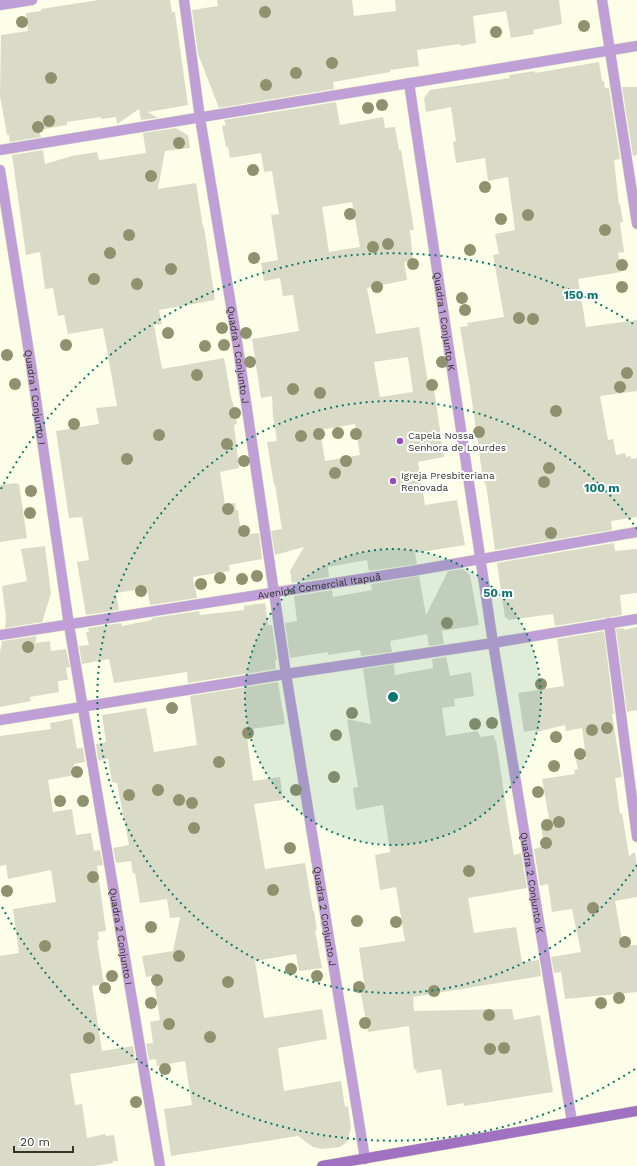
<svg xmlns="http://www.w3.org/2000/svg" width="637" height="1166" font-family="'Work Sans',sans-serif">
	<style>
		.building { fill: #dadbc6; fill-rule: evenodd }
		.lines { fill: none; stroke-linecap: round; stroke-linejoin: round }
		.street-casing { stroke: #d8dac6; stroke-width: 11 }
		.secondary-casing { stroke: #d8dac6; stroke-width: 11 }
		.street { stroke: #bf9fd6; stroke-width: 10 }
		.secondary { stroke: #a171c1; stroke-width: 10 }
		.tree { fill: #90916e }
		.ring { fill: none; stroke: #0f766e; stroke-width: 2; stroke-dasharray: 2 4 }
		.poi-dot { fill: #954cbf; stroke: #fff; stroke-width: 1.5 }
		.labels { text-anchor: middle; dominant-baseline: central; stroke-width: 4; stroke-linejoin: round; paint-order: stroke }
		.street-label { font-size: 10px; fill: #33342b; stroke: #fff }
		.poi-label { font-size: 10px; fill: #33342b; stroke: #fff; text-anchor: start }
		.centre { fill: #0f766e; stroke: #fff; stroke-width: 2 }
		.ring-label { font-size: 12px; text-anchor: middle; font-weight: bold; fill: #0f766e; stroke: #fff; stroke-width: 4; stroke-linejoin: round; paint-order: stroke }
	</style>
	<rect width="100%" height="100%" fill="#fcfee8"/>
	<path class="building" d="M99 0H170L172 12H175V13L188 105 148 112 158 118 141 120 139 109 117 124 116 117 101 119V117L67 122V125L39 130 41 137 10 142 9 135H7L0 96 1 35 28 31 26 13 41 11V9Z
		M217 0H352L354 16 396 11 395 0H559L562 24 533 30 534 34 511 38 506 11 473 16 476 43 461 46 460 44 417 50 419 66 390 70V72L333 82 334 89 219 108 198 54 192 10 218 6Z
		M599 62 602 81H604L605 88H609L620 159 614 160 619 205 620 204 623 222 620 223 624 252 618 253 621 272 578 279 586 327 637 320V391L600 396 608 440 613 439 616 455 625 453 626 457 631 456V459L637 458V517L611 521 612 530 495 550 486 484 485 485 483 473H482L470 387 460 327 468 326 467 323 504 317 493 255 499 254 495 234 515 230 508 177 488 181 485 158 456 163 453 142 456 141 451 107 426 112 424 98 430 90 510 78 509 75 535 71V73Z
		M622 87H637V155L633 156Z
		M336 102 340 125 383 117 385 128 395 127 399 150H401L414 230H410L413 261 404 262 407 280 367 288 376 334 419 327 428 383 434 389 444 457 418 462 425 505 457 500 465 545 415 553 417 564 411 565 369 571 367 560 328 567 329 577 292 583 290 571 304 547 275 555 271 531 282 529 275 485H274L267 442 277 441 273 416 272 396 261 398 252 339 299 331 293 295 283 296 280 278 264 281 261 263 278 260 271 215 279 214 272 171 264 172 261 153 230 158 228 147H226L222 126 226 125 224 120ZM352 202 360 247 329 252 322 207ZM408 357 413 392 380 397 374 362ZM355 424 360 455 325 461 320 430Z
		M176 128 188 135 190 148 165 151 158 189 196 183 203 227H204L215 300 159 310 162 324 154 325 162 369 224 358 232 402H233L237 424 234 425 239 468 220 472 225 504 235 503 236 510H238L241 535 259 533 262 559 229 565 230 571 193 577 197 598 150 605 147 588 116 593 119 610 86 615 77 562 89 560 82 517 69 518 56 431 99 424 96 408 117 406 103 328 68 334 64 315 58 316 53 288 45 289 40 252 26 255 12 155 43 150 45 164 72 156 97 152 99 160 146 153 143 133Z
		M17 483V484H19L27 538 0 542V485Z
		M614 543 615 551 637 549V593L620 595 622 615 555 626 553 614 508 620 507 618H505L497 563Z
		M45 546 51 594 42 622 5 628 6 618 2 586 27 581 21 549Z
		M463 569 470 575 479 625 442 631 444 644 429 646 427 634 390 641 392 652 361 656 360 650 328 655V652L290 658 285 623 297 621 294 596 332 590 333 597 372 590 371 584 419 576 426 615 448 571Z
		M265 603 268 625H272L277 660 275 661 276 669 188 683 187 672 114 683 109 659 82 664 79 646 89 645 86 632H89L88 628 121 623 122 626 152 620V618L199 611 200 615 244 610V606Z
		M637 627V710L627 712 616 629 624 628V630Z
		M604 631 614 714H612L622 777 615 778 620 814 622 813 629 856 635 852 637 867V897L615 901 623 946 637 945V992L565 999 561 972 554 973 551 957 581 952 572 909 552 912 548 884 540 886 534 849 544 846 541 827 550 824 542 779 575 774 574 770 578 769 576 760 586 759 582 728 566 731 565 725 536 732V730L524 732 518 693 564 686 557 639Z
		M37 636 35 643 50 641 51 651 66 649 70 667 66 668 68 680 58 681 59 692 30 697 31 701 0 707V652L2 641Z
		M446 657 450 676 471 672 474 696 454 699 455 706 442 708 446 736 477 731 481 737 494 735 495 741 496 740 506 806 514 855 521 853 527 888 468 898 474 933 516 927 522 962 539 960 541 976 413 997 414 1011 512 1009 514 1020 540 1015 553 1092 464 1106 463 1103 447 1106 441 1069 417 1073 416 1069 414 1070 409 1026 368 1032 360 988H365L359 948 405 941 396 887 380 890 375 855 390 852 383 805 356 810 353 788 358 787 347 719 371 724 363 669 394 664 395 675 433 668 432 659Z
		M278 682 285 724 246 730 253 781 280 777 283 800 254 804 265 869 305 863 313 911H314L317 930H315L322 968 299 971 296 954 255 961 264 1018 322 1009 327 1039 278 1048 284 1091 341 1081 345 1107 348 1106 351 1128 347 1142 340 1147 322 1149 313 1147 298 1136 171 1156 164 1109 192 1105 185 1061 157 1066 156 1059 149 1060 146 1044 153 1043 150 1022 160 1020 153 976 146 977 142 956 173 951 180 917 170 918 167 899 140 903 135 873 133 874 131 861 116 863 113 848 129 845 117 783 112 782 108 759 98 760 96 744 106 742 102 715 146 708 154 752 197 745 190 696Z
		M72 719 77 749 83 747 85 762 74 764 75 775 48 780 53 812 72 809 76 835 91 833 94 851 100 850 103 865 97 866 106 931 98 932 99 940 97 941 104 984 92 986 102 1051 133 1046 136 1063 70 1074 75 1105 82 1104 87 1138 105 1134 106 1136 114 1135 118 1161H113V1163L94 1166H0V956L19 953 13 909 56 902 51 870 8 879 6 865 0 866V736L51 729 50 723Z"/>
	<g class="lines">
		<g class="street-casing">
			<g id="street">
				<path id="s1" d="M184 0 200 118 238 348 286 674 365 1159"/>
				<path d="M602 0 637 224"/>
				<path d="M0 5 32 0"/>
				<path id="s2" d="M409 83 493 643 572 1122"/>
				<path d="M0 150 637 46"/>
				<path id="s3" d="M0 170 31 365 69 625 160 1166"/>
				<path d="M609 623 637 837"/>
				<path id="s4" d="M0 635 412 571 637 532"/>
				<path d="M0 720 286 674 493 643 637 619"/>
			</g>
		</g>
		<g class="secondary-casing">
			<path id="secondary" d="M322 1166 637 1111"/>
		</g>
		<use href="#street" class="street"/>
		<use href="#secondary" class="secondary"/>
	</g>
	<g class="tree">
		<circle cx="265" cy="12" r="6"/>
		<circle cx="22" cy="22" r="6"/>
		<circle cx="584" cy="26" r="6"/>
		<circle cx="496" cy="32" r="6"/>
		<circle cx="332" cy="63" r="6"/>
		<circle cx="296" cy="73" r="6"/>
		<circle cx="51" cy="78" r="6"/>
		<circle cx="266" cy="85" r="6"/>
		<circle cx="382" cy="105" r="6"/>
		<circle cx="368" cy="108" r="6"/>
		<circle cx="49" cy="121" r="6"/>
		<circle cx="38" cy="127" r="6"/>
		<circle cx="179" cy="143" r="6"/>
		<circle cx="253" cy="170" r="6"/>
		<circle cx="151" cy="176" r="6"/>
		<circle cx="485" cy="187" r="6"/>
		<circle cx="350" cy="214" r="6"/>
		<circle cx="528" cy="215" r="6"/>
		<circle cx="501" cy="219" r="6"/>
		<circle cx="605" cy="230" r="6"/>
		<circle cx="129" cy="235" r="6"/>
		<circle cx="388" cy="244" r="6"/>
		<circle cx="373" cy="247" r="6"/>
		<circle cx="470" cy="250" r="6"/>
		<circle cx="110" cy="253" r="6"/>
		<circle cx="254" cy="258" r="6"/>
		<circle cx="413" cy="264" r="6"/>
		<circle cx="622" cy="265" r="6"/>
		<circle cx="171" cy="269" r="6"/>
		<circle cx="94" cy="279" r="6"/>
		<circle cx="137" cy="284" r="6"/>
		<circle cx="377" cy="287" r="6"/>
		<circle cx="622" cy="287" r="6"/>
		<circle cx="462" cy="298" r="6"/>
		<circle cx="465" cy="310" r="6"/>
		<circle cx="519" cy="318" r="6"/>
		<circle cx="533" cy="319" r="6"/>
		<circle cx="222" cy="328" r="6"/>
		<circle cx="168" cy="333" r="6"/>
		<circle cx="246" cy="333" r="6"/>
		<circle cx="66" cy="345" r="6"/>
		<circle cx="224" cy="345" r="6"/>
		<circle cx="205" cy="346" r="6"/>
		<circle cx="7" cy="355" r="6"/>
		<circle cx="250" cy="362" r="6"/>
		<circle cx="442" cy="362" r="6"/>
		<circle cx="627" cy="373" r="6"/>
		<circle cx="197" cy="375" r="6"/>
		<circle cx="15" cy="384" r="6"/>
		<circle cx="432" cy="385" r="6"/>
		<circle cx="620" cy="387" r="6"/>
		<circle cx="293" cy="389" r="6"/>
		<circle cx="320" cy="393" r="6"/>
		<circle cx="556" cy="411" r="6"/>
		<circle cx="235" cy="413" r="6"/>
		<circle cx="74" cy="424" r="6"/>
		<circle cx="479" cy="432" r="6"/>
		<circle cx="338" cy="433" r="6"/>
		<circle cx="319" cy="434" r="6"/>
		<circle cx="356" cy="434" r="6"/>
		<circle cx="159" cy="435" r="6"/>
		<circle cx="301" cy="436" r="6"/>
		<circle cx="227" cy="444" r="6"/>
		<circle cx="127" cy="459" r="6"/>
		<circle cx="244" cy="461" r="6"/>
		<circle cx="346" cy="461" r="6"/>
		<circle cx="549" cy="468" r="6"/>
		<circle cx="335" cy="473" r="6"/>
		<circle cx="544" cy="482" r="6"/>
		<circle cx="31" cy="491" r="6"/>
		<circle cx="228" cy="509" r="6"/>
		<circle cx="30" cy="513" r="6"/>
		<circle cx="244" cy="531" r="6"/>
		<circle cx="551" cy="533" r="6"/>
		<circle cx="257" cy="576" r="6"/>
		<circle cx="220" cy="578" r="6"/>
		<circle cx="242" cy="579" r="6"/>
		<circle cx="201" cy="584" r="6"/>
		<circle cx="141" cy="591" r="6"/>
		<circle cx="447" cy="623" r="6"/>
		<circle cx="28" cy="647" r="6"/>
		<circle cx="541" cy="684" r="6"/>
		<circle cx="172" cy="708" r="6"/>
		<circle cx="352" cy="713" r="6"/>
		<circle cx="492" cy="723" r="6"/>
		<circle cx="475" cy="724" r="6"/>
		<circle cx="607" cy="728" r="6"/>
		<circle cx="592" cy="730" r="6"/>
		<circle cx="248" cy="733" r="6"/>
		<circle cx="336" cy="735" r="6"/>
		<circle cx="556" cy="737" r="6"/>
		<circle cx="580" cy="754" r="6"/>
		<circle cx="219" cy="762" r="6"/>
		<circle cx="554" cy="766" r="6"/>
		<circle cx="77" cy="772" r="6"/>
		<circle cx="334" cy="777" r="6"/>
		<circle cx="158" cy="790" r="6"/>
		<circle cx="296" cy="790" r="6"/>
		<circle cx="538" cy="792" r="6"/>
		<circle cx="129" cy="795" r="6"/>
		<circle cx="179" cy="800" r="6"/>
		<circle cx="60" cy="801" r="6"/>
		<circle cx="83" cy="801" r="6"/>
		<circle cx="192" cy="803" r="6"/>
		<circle cx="559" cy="822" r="6"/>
		<circle cx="547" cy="825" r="6"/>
		<circle cx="194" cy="828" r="6"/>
		<circle cx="546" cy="843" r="6"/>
		<circle cx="290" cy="848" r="6"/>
		<circle cx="469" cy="871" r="6"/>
		<circle cx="93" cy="877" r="6"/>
		<circle cx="273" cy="890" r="6"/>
		<circle cx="7" cy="891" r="6"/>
		<circle cx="593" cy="908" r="6"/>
		<circle cx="357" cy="921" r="6"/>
		<circle cx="396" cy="922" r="6"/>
		<circle cx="151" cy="927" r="6"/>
		<circle cx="625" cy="942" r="6"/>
		<circle cx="45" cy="946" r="6"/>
		<circle cx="179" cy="956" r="6"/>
		<circle cx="291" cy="969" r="6"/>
		<circle cx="112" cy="976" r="6"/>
		<circle cx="317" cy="976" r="6"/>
		<circle cx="157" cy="980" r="6"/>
		<circle cx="228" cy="982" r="6"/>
		<circle cx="359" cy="987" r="6"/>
		<circle cx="105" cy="988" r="6"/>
		<circle cx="434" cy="991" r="6"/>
		<circle cx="619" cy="998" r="6"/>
		<circle cx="151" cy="1003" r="6"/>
		<circle cx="601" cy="1003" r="6"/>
		<circle cx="489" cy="1015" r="6"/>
		<circle cx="365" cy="1023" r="6"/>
		<circle cx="169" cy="1024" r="6"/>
		<circle cx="210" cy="1037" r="6"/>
		<circle cx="89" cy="1038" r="6"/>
		<circle cx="504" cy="1048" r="6"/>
		<circle cx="490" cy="1049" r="6"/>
		<circle cx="165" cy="1069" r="6"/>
		<circle cx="136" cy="1102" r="6"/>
	</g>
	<circle cx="393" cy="697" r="148" fill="#0f766e" fill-opacity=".12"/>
	<g class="ring">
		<circle cx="393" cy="697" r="148"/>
		<path d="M637 865A296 296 0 1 1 637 529"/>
		<path d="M635 1069A444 444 0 0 1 1 905M1 489A444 444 0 0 1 635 325"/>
	</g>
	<g class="poi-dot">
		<circle cx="400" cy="441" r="4"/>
		<circle cx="393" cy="481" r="4"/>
	</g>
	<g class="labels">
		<g class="street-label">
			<text stroke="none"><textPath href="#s2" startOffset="241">Quadra 1 Conjunto K</textPath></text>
			<text stroke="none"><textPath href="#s1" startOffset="359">Quadra 1 Conjunto J</textPath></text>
			<text stroke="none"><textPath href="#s3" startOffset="230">Quadra 1 Conjunto I</textPath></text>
			<text stroke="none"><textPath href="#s4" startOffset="323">Avenida Comercial Itapuã</textPath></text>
			<text stroke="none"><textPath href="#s2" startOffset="809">Quadra 2 Conjunto K</textPath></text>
			<text stroke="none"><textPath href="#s1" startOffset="927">Quadra 2 Conjunto J</textPath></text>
			<text stroke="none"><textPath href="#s3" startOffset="776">Quadra 2 Conjunto I</textPath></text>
		</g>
		<g class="poi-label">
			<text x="408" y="435">Capela Nossa<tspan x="408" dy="12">Senhora de Lourdes</tspan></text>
			<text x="401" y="475">Igreja Presbiteriana<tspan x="401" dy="12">Renovada</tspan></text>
		</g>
	</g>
	<circle cx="393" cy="697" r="6" class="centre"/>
	<g class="ring-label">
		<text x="581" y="299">150 m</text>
		<text x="602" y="492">100 m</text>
		<text x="498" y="597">50 m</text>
	</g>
	<path d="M14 1146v6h59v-6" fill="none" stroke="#33342b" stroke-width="2"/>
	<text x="20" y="1146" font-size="12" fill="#33342b" stroke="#ffffff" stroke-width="3" paint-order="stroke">20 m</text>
</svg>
